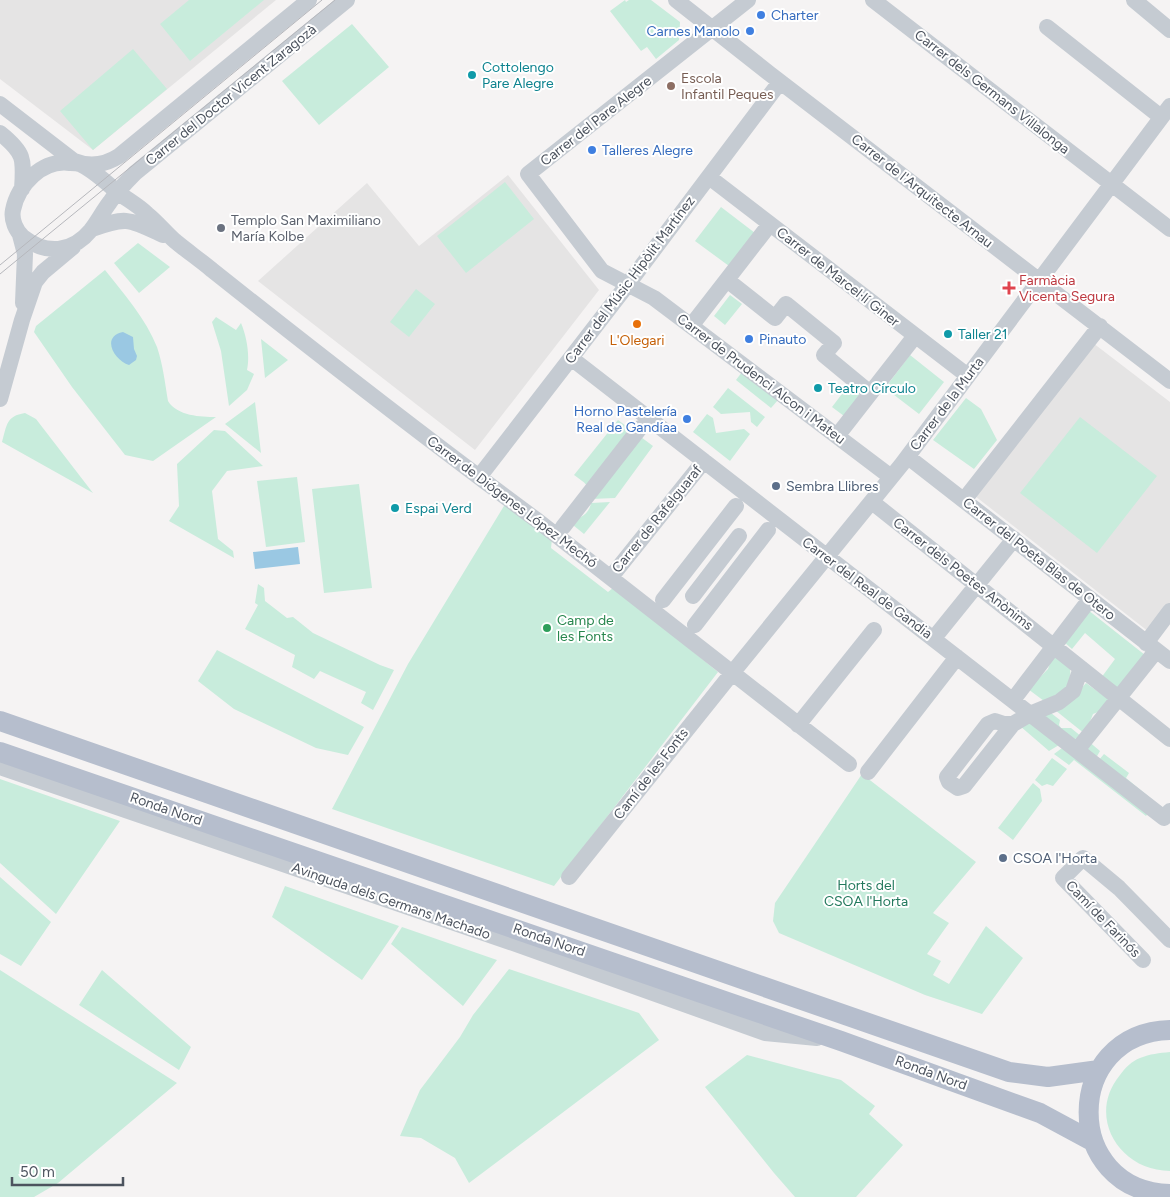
<svg xmlns="http://www.w3.org/2000/svg" width="1170" height="1197" font-family="Figtree,sans-serif">
	<style>
		.education { fill: #e5e4e4 }
		.green { fill: #c8ecdc }
		.water { fill: #9ac8e3 }
		.lines { fill: none; stroke-linecap: round; stroke-linejoin: round }
		.minor { stroke: #c5cbd2; stroke-width: 16 }
		.major { stroke: #b6becd; stroke-width: 20 }
		.tram { stroke: #b6b7bc; stroke-width: 1 }
		.shop-dot { fill: #3f7fe0; stroke: #fff; stroke-width: 2 }
		.culture-dot { fill: #0f9aa8; stroke: #fff; stroke-width: 2 }
		.education-dot { fill: #8d6e63; stroke: #fff; stroke-width: 2 }
		.worship-dot { fill: #6b7280; stroke: #fff; stroke-width: 2 }
		.health-dot { fill: #e0444e; stroke: #fff; stroke-width: 2 }
		.food-dot { fill: #e8710a; stroke: #fff; stroke-width: 2 }
		.service-dot { fill: #5c6f8a; stroke: #fff; stroke-width: 2 }
		.leisure-dot { fill: #2e9e5b; stroke: #fff; stroke-width: 2 }
		.labels { text-anchor: middle; dominant-baseline: central; stroke-width: 4; stroke-linejoin: round; paint-order: stroke }
		.shop-label { font-size: 14px; fill: #366cbe; stroke: #fff; text-anchor: start }
		.culture-label { font-size: 14px; fill: #0d838f; stroke: #fff; text-anchor: start }
		.education-label { font-size: 14px; fill: #785e54; stroke: #fff; text-anchor: start }
		.street-label { font-size: 14px; fill: #4c535e; stroke: #fff }
		.worship-label { font-size: 14px; fill: #5b616d; stroke: #fff; text-anchor: start }
		.health-label { font-size: 14px; fill: #be3a42; stroke: #fff; text-anchor: start }
		.food-label { font-size: 14px; fill: #c56008; stroke: #fff }
		.service-label { font-size: 14px; fill: #4e5e75; stroke: #fff; text-anchor: start }
		.leisure-label { font-size: 14px; fill: #27864d; stroke: #fff; text-anchor: start }
		.park-label { font-size: 14px; fill: #23795d; stroke: #fff }
	</style>
	<rect width="100%" height="100%" fill="#f5f3f3"/>
	<path class="education" d="M0 0H276L93 150 0 79Z
		M508 175 599 290 475 450 258 281 367 183 419 246Z
		M1093 343 1170 402V606L1149 632 975 496Z"/>
	<path class="green" d="M189 0H264L190 61 160 24Z
		M625 0 626 2 629 0H651L680 22 679 40 656 59 647 47 641 51 610 11Z
		M352 24 389 67 319 125 282 81Z
		M133 49 167 89 93 150 60 111Z
		M505 182 534 219 466 273 437 236Z
		M721 207 755 233 729 266 695 241Z
		M138 243 170 267 139 293 114 263Z
		M105 270C124 294 146 319 157 347 163 365 165 383 168 401 177 416 201 417 216 417L153 461 125 455 72 387 34 332 36 326Z
		M416 289 435 304 409 337 390 322Z
		M730 295 742 304 725 325 714 316Z
		M216 317 236 330 241 323C247 337 250 356 247 370L254 374 247 390 229 406 221 351 212 322Z
		M261 339 288 360 265 378Z
		M910 355 944 382 919 414 885 388Z
		M742 372 778 400 771 408 736 380Z
		M848 386 860 395 844 416 832 407Z
		M728 388 765 417 757 427 751 422 750 412 721 414 713 407Z
		M966 398 981 409 997 440 974 469 933 440Z
		M255 402 261 453 225 424Z
		M25 413 36 419 93 493 2 442C7 425 6 416 25 413Z
		M707 414 713 418 716 433 744 429 750 434 730 461 693 432Z
		M1080 417 1157 476 1097 553 1020 493Z
		M618 420 653 446 615 498 591 499C589 484 586 484 574 475Z
		M214 430 225 431 263 466 227 471 212 491 218 539 233 551 234 558 169 521 179 506 177 464Z
		M297 477 305 542 266 547 257 481Z
		M359 484 372 588 324 593 312 489Z
		M507 501 552 539 551 548 608 592 614 587 718 672 554 886 332 809 408 664Z
		M610 502 584 534 568 521C579 519 589 515 591 503Z
		M258 584 264 588 265 601 287 618 293 617 313 633 380 665 394 670 373 710 361 703 366 692 320 671 314 679 292 667 295 655 245 629 258 605 255 603Z
		M1088 610 1145 655 1118 691 1101 678 1115 659 1085 633 1072 649 1063 641Z
		M217 650 364 727 348 755 316 748 234 709 198 681Z
		M1054 651C1072 665 1073 667 1067 689L1044 701 1028 689 1048 669Z
		M1086 683 1111 701 1098 712 1093 714 1085 734 1055 710 1075 696Z
		M1051 713 1060 720 1059 725 1061 728H1071L1082 737 1064 742 1049 751 1020 726Z
		M1087 740 1100 751 1096 758 1098 761 1104 754 1129 773 1126 778 1154 801 1153 806 1146 816 1074 760 1069 765 1054 754 1062 748Z
		M1052 758 1067 769 1053 786 1047 784 1042 786 1035 780Z
		M862 774 976 862 933 913 949 923 927 954 941 961 933 975 949 984 986 926 1023 958 982 1014 925 995 779 933 773 921 775 903Z
		M0 779 120 821 56 914 0 863Z
		M1033 783 1040 789 1042 801 1013 840 998 828Z
		M0 877 51 922 21 966 0 954Z
		M285 886 399 926 362 980 272 917Z
		M402 927 497 960 463 1006 391 944Z
		M509 969 639 1013 659 1040 469 1183 455 1158 421 1138 400 1136 420 1090 460 1037 473 1015Z
		M0 970 177 1083 58 1183 34 1197H0Z
		M102 970 191 1047 179 1070 79 1005Z
		M1170 1052V1171C1119 1171 1086 1116 1120 1075 1125 1068 1132 1061 1140 1058 1150 1054 1159 1053 1170 1052Z
		M747 1055 841 1080 875 1106 869 1114 903 1145 856 1197H795L774 1173 705 1087Z"/>
	<path class="water" d="M123 332 133 337 134 349 137 356 136 360 129 365C115 361 100 337 123 332Z
		M298 547 300 564 255 569 253 552Z"/>
	<g class="lines">
		<path class="minor" d="M347 0 135 173C126 182 117 191 110 202 103 211 98 221 91 230 72 253 46 255 23 237 16 231 11 220 13 210 18 185 42 159 70 163 74 163 79 163 82 165 94 171 106 182 116 191 126 199 138 205 147 214 157 222 165 232 175 241 187 251 200 260 212 270 319 355 427 439 538 521L849 764
			M676 0 770 74 1170 381
			M748 0 528 174 602 271 654 298 891 477
			M873 0 1170 229
			M1134 0 1170 30
			M1047 27 1161 117
			M0 104 74 161C89 167 105 165 119 156L309 0
			M0 133C25 153 24 159 22 189
			M709 177 968 376
			M92 229C127 216 129 219 163 235
			M20 235 25 254 23 303
			M727 280 775 318 786 304 834 343 824 355 870 393
			M691 326 770 224
			M571 358 1164 818 1170 811
			M0 399 22 320 35 282 43 272 73 247
			M837 436 915 336
			M908 457 1170 661
			M479 477 628 284 780 82
			M964 500 1100 326
			M872 502 1170 739
			M563 527 640 428
			M611 577 704 461
			M693 596 739 536
			M663 600 736 506
			M695 625 768 530
			M934 638 1014 539
			M1146 643 1170 611
			M1013 700 1090 599
			M1013 724H1004L995 721 988 724 947 777 949 782 958 788 964 786 1013 724 1030 714 1059 702 1073 691 1081 668
			M798 725 874 630
			M1077 750 1156 651
			M0 767 513 943 765 1033 817 1038
			M868 772 957 657
			M569 877 733 672 902 464 1170 106
			M1143 960 1063 878 1083 858 1119 888 1170 940"/>
		<path class="major" d="M0 721 1009 1072 1048 1077 1099 1070
			M0 752 841 1041 1040 1113 1092 1141
			M1170 1030C1062 1033 1061 1191 1170 1194"/>
		<path class="tram" d="M0 265 322 0
			M0 274 335 0"/>
	</g>
	<g class="shop-dot">
		<circle cx="761" cy="15" r="5"/>
		<circle cx="750" cy="31" r="5"/>
		<circle cx="592" cy="150" r="5"/>
		<circle cx="749" cy="339" r="5"/>
		<circle cx="687" cy="419" r="5"/>
	</g>
	<g class="culture-dot">
		<circle cx="472" cy="75" r="5"/>
		<circle cx="948" cy="334" r="5"/>
		<circle cx="818" cy="388" r="5"/>
		<circle cx="395" cy="508" r="5"/>
	</g>
	<circle class="education-dot" cx="671" cy="86" r="5"/>
	<circle class="worship-dot" cx="221" cy="228" r="5"/>
	<path class="health-dot" d="M1006.5 280.5h5v5h5v5h-5v5h-5v-5h-5v-5h5z"/>
	<circle class="food-dot" cx="637" cy="324" r="5"/>
	<g class="service-dot">
		<circle cx="776" cy="486" r="5"/>
		<circle cx="1003" cy="858" r="5"/>
	</g>
	<circle class="leisure-dot" cx="547" cy="628" r="5"/>
	<g class="labels">
		<g class="shop-label">
			<text x="771" y="15">Charter</text>
			<text x="740" y="31" text-anchor="end">Carnes Manolo</text>
			<text x="602" y="150">Talleres Alegre</text>
			<text x="759" y="339">Pinauto</text>
			<text x="677" y="411" text-anchor="end">Horno Pastelería<tspan x="677" dy="16">Real de Gandíaa</tspan></text>
		</g>
		<g class="culture-label">
			<text x="482" y="67">Cottolengo<tspan x="482" dy="16">Pare Alegre</tspan></text>
			<text x="958" y="334">Taller 21</text>
			<text x="828" y="388">Teatro Círculo</text>
			<text x="405" y="508">Espai Verd</text>
		</g>
		<g class="education-label">
			<text x="681" y="78">Escola<tspan x="681" dy="16">Infantil Peques</tspan></text>
		</g>
		<g class="street-label">
			<text transform="translate(992 92) rotate(38)">Carrer dels Germans Villalonga</text>
			<text transform="translate(231 95) rotate(-39)">Carrer del Doctor Vicent Zaragozà</text>
			<text transform="translate(596 121) rotate(-38)">Carrer del Pare Alegre</text>
			<text transform="translate(922 191) rotate(38)">Carrer de l'Arquitecte Arnau</text>
			<text transform="translate(838 277) rotate(38)">Carrer de Marcel·lí Giner</text>
			<text transform="translate(630 280) rotate(-53)">Carrer del Músic Hipòlit Martínez</text>
			<text transform="translate(761 379) rotate(37)">Carrer de Prudenci Alcon i Mateu</text>
			<text transform="translate(947 404) rotate(-53)">Carrer de la Murta</text>
			<text transform="translate(512 502) rotate(37)">Carrer de Diógenes López Mechó</text>
			<text transform="translate(657 519) rotate(-51)">Carrer de Rafelguaraf</text>
			<text transform="translate(1039 559) rotate(38)">Carrer del Poeta Blas de Otero</text>
			<text transform="translate(963 574) rotate(38)">Carrer dels Poetes Anònims</text>
			<text transform="translate(867 588) rotate(37)">Carrer del Real de Gandia</text>
			<text transform="translate(651 774) rotate(-52)">Camí de les Fonts</text>
			<text transform="translate(166 809) rotate(19)">Ronda Nord</text>
			<text transform="translate(391 901) rotate(19)">Avinguda dels Germans Machado</text>
			<text transform="translate(1103 919) rotate(46)">Camí de Farinós</text>
			<text transform="translate(549 940) rotate(19)">Ronda Nord</text>
			<text transform="translate(931 1073) rotate(20)">Ronda Nord</text>
		</g>
		<g class="worship-label">
			<text x="231" y="220">Templo San Maximiliano<tspan x="231" dy="16">María Kolbe</tspan></text>
		</g>
		<g class="health-label">
			<text x="1019" y="280">Farmàcia<tspan x="1019" dy="16">Vicenta Segura</tspan></text>
		</g>
		<g class="food-label">
			<text x="637" y="340">L'Olegari</text>
		</g>
		<g class="service-label">
			<text x="786" y="486">Sembra Llibres</text>
			<text x="1013" y="858">CSOA l'Horta</text>
		</g>
		<g class="leisure-label">
			<text x="557" y="620">Camp de<tspan x="557" dy="16">les Fonts</tspan></text>
		</g>
		<g class="park-label">
			<text x="866" y="885">Horts del<tspan x="866" dy="16">CSOA l'Horta</tspan></text>
		</g>
	</g>
	<path d="M12 1177v8h111v-8" fill="none" stroke="#4c535e" stroke-width="2.5"/>
	<text x="20" y="1177" font-size="15" fill="#4c535e" stroke="#ffffff" stroke-width="4" paint-order="stroke">50 m</text>
</svg>
